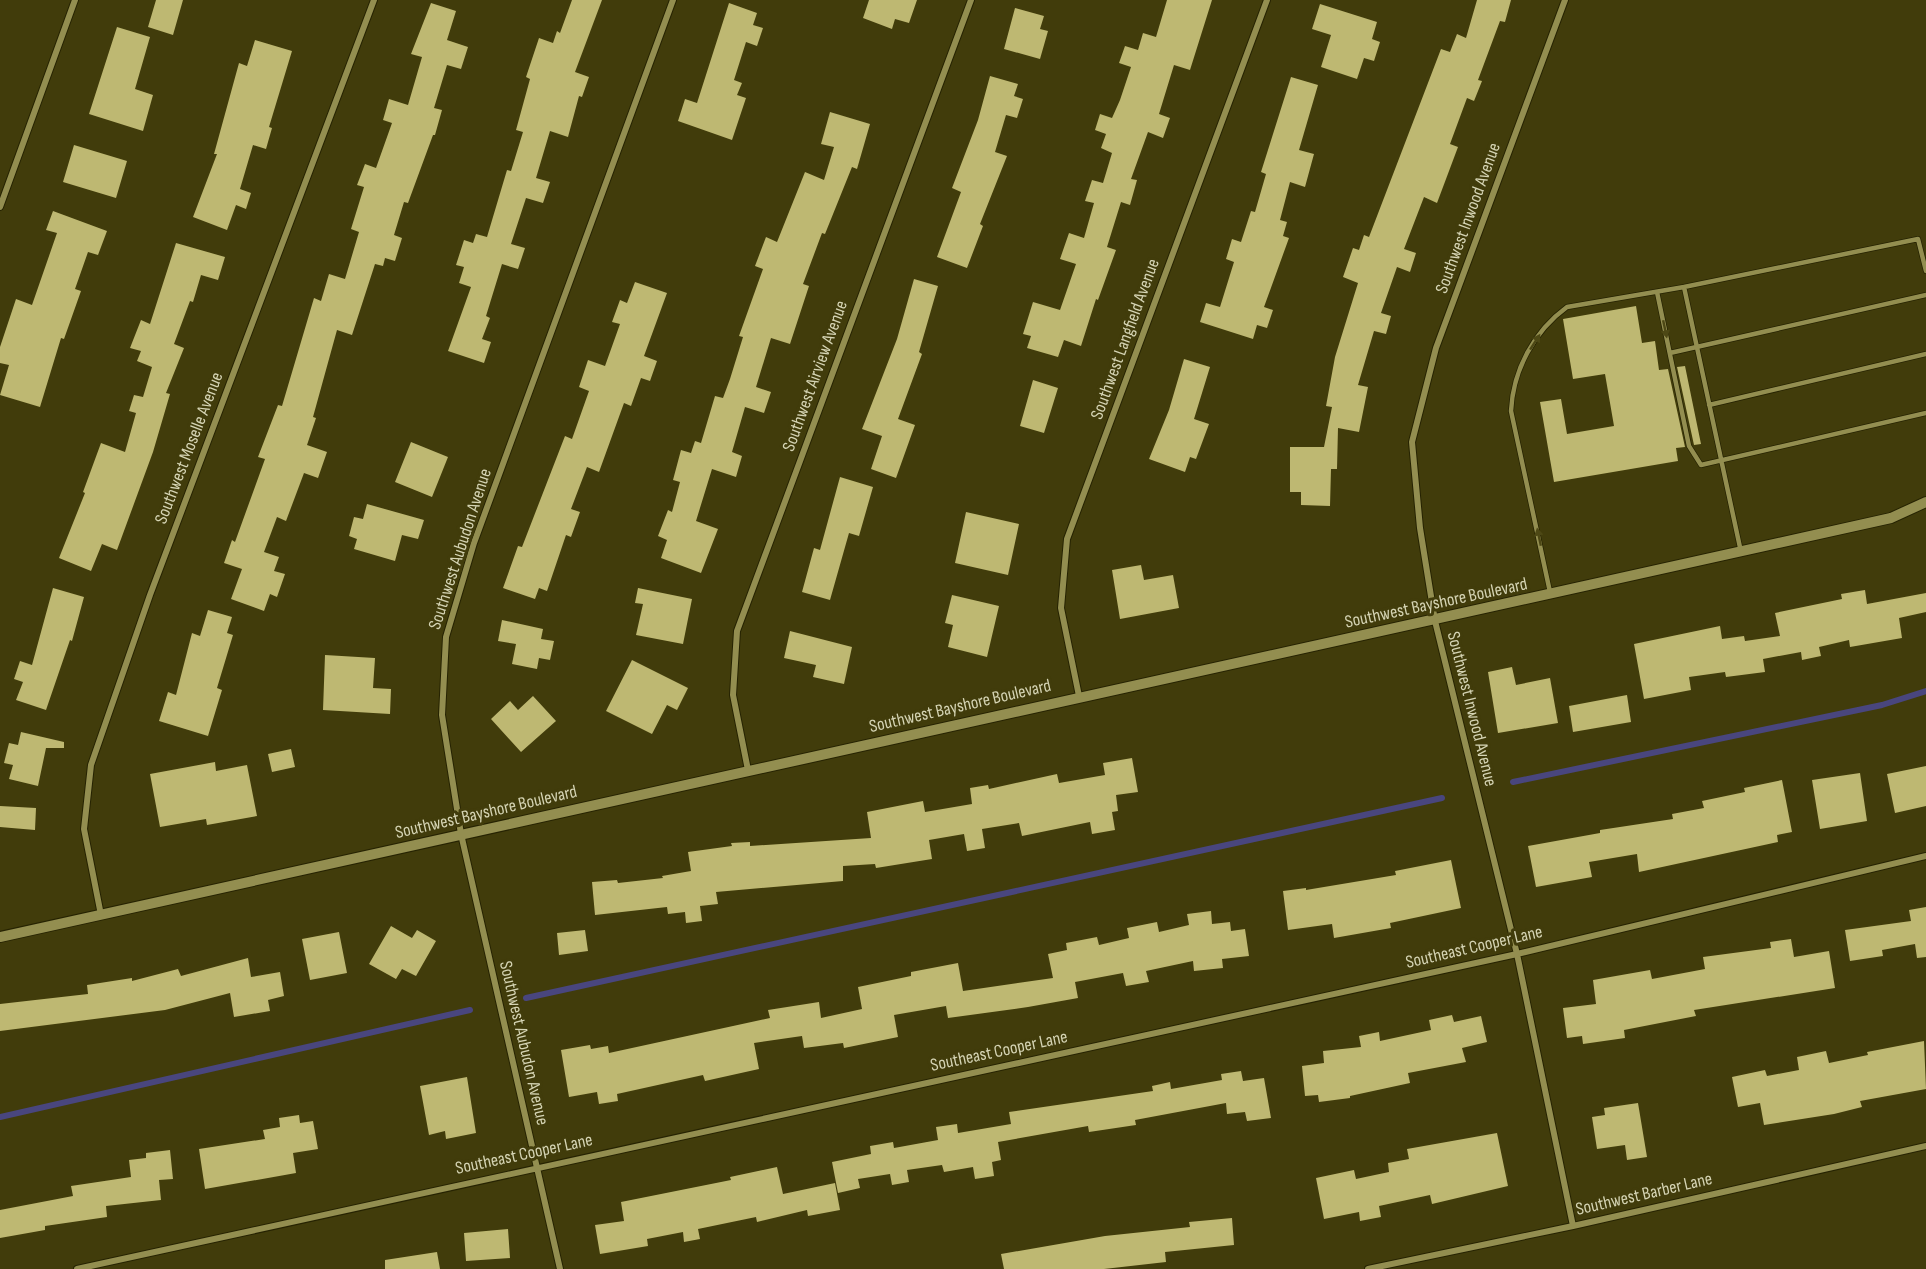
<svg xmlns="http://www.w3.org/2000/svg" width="1926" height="1269" font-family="'Sofia Sans Condensed',sans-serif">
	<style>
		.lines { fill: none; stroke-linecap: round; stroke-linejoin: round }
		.stream { stroke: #49467e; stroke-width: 6 }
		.building { fill: #beb872 }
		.service-casing { stroke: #262302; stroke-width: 6 }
		.minor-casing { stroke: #262302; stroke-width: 8 }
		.tertiary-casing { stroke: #262302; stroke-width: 12 }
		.service { stroke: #938e50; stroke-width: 4.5 }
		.minor { stroke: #938e50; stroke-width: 6 }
		.tertiary { stroke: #938e50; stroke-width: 10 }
		.oneway { fill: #4d4815 }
		.labels { text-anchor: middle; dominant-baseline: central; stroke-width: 6; stroke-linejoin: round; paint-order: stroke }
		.street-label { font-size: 18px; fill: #d5d4b4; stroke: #413c0b }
	</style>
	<rect width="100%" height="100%" fill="#413c0b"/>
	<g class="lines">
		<path class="stream" d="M1513 782 1882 705 1926 691
			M526 998 1442 798
			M0 1117 470 1010"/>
	</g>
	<path class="building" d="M156 0H183L173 35 148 27Z
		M572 0H602L575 72 589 77 582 97 579 96 568 137 550 131 536 178 550 182 543 203 526 198 511 244 525 248 518 269 502 264 486 316 490 318 482 339 491 342 484 363 448 351 471 287 459 283 464 267 456 265 464 240 473 243 476 234 487 237 507 170 511 171 523 132 516 130 530 79 526 77 539 38 553 43 557 31 560 33Z
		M869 0H917L909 23 895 19 892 29 863 18Z
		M1167 0H1212L1190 70 1174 65 1159 114 1170 118 1163 138 1148 132 1131 179 1137 180 1130 205 1121 202 1107 247 1116 250 1098 300 1096 299 1081 346 1064 340 1058 357 1027 348 1031 336 1023 334 1033 302 1060 310 1076 264 1060 259 1069 233 1084 238 1094 203 1085 201 1092 180 1103 183 1112 153 1101 148 1106 134 1095 130 1100 114 1112 118 1120 100 1131 67 1119 63 1125 46 1138 50 1143 33 1156 37Z
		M1477 0H1511L1505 22 1500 21 1478 80 1482 81 1474 101 1467 98 1450 144 1458 147 1437 203 1424 197 1404 249 1416 253 1410 272 1397 267 1381 313 1391 316 1386 334 1374 331 1358 385 1368 387 1359 432 1338 428 1337 469H1331L1330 506 1301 505V492H1290V447H1324L1332 407 1326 406 1335 357 1358 283 1343 277 1353 248 1359 250 1364 235 1369 237 1441 49 1450 52 1457 34 1466 38Z
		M431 3 456 11 447 40 468 47 461 69 447 65 434 108 442 110 435 135H433L408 203 404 202 394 235 402 238 395 261 385 258 383 266 375 264 352 335 337 330 313 417 316 418 307 445 327 452 318 478 304 473 286 521 277 517 264 552 279 557 274 571 285 574 277 597 270 594 264 611 231 599 242 569 224 563 232 540 235 542 265 459 258 457 278 405 282 406 314 298 321 301 329 274 345 279 359 232 351 229 364 187 357 185 365 164 376 168 392 123 383 120 389 99 408 105 422 57 411 54Z
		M729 3 757 13 753 25 763 28 757 46 746 42 734 80 742 83 737 95 746 98 732 140 678 121 685 99 697 103Z
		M1320 4 1377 22 1372 39 1380 42 1374 61 1364 58 1357 79 1321 67 1331 35 1312 29Z
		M1015 8 1044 16 1040 29 1048 31 1040 59 1004 49Z
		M117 27 150 37 135 89 153 95 143 131 89 114Z
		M255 40 292 51 269 127 272 128 266 149 253 145 240 189 251 193 246 209 236 205 227 230 193 217 217 154H214L239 63 247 66Z
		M990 76 1018 84 1014 96 1023 99 1017 118 1006 115 995 152 1007 156 980 224 983 226 967 268 937 257 961 192 952 188 978 120Z
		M1291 77 1318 85 1299 150 1314 154 1305 187 1290 182 1280 220 1287 222 1283 236 1289 238 1264 307 1273 310 1267 328 1257 325 1253 339 1200 322 1206 303 1220 307 1234 262 1226 259 1232 239 1241 242 1251 211 1255 212 1266 174 1261 172Z
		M830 112 870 124 857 169 852 167 825 234 822 233 803 284 809 286 790 344 771 338 756 387 771 392 764 413 745 407 732 452 742 456 736 477 712 469 696 521 718 529 701 573 661 558 667 540 658 536 668 510 672 512 680 482 673 480 681 450 691 453 695 441 701 443 715 396 723 398 730 379 743 337 739 336 763 269 755 266 766 237 777 242 805 172 824 180 834 147 821 144Z
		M74 145 127 161 116 198 63 182Z
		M53 211 107 231 98 255 88 252 75 289 81 291 64 339 61 338 40 407 0 395 9 365 0 363V347L16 299 32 305 57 233 46 230Z
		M176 243 225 257 218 280 201 275 193 302 190 301 174 344 184 348 166 393 170 394 153 452 117 550 102 544 91 571 59 558 85 493 83 492 101 443 125 452 136 413 129 411 134 395 143 397 152 367 137 361 141 351 130 348 141 320 150 324Z
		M914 279 938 286 919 352 922 354 898 419 915 425 896 478 871 469 882 436 862 429 897 339Z
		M635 282 667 293 644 356 657 361 650 381 641 378 631 406 624 403 599 472 587 467 571 509 580 512 571 537 566 535 547 591 539 588 535 599 503 588 518 546 522 547 565 436 572 439 589 391 579 387 588 360 605 366 620 324 612 322 620 300 627 303Z
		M1636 306 1642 343 1655 341 1659 370 1668 369 1685 447 1676 448 1678 461 1554 482 1540 402 1561 399 1567 434 1614 426 1605 374 1573 379 1563 319Z
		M1184 359 1210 367 1194 419 1209 424 1196 459 1190 457 1185 472 1149 459 1169 410Z
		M1685 366 1701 444 1694 445 1677 367Z
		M1033 380 1058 388 1044 433 1020 426Z
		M411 442 448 457 432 497 395 482Z
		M840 477 873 487 859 536 849 533 830 600 802 592 814 548 820 550Z
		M367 504 424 520 418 539 402 535 395 561 354 549 357 539 349 536 354 517 363 519Z
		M966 512 1019 524 1008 575 955 563Z
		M1141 565 1144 580 1173 575 1179 608 1120 619 1112 570Z
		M53 588 84 597 72 641 70 640 46 710 16 700 23 682 14 679 20 661 32 665Z
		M638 588 692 599 683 644 636 635 643 604 635 603Z
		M1865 590 1867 604 1926 593V612L1899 618 1902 638 1850 647 1849 640 1819 647 1821 656 1802 660 1801 652 1763 659 1765 672 1726 677 1725 672 1689 677 1691 690 1644 699 1634 644 1720 626 1722 639 1744 636 1745 641 1780 636 1775 613 1842 599 1841 594Z
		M952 595 999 606 987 657 948 647 953 625 945 623Z
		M208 610 232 617 227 633 233 635 217 688 222 690 208 736 159 721 168 692 176 695 192 633 200 636Z
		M502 620 543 629 541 639 554 641 550 660 539 658 537 669 512 664 516 644 498 641Z
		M790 631 852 647 844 684 813 677 816 665 784 658Z
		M325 655 375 658 373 688 391 689 390 714 323 710Z
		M632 660 688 688 677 710 667 705 652 734 606 711Z
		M1512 667 1516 685 1550 678 1558 723 1498 733 1488 672Z
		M1627 695 1631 722 1573 732 1569 706Z
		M533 696 556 721 521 752 491 719 510 701 518 710Z
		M21 732 64 742V748H46L38 786 9 779 13 765 4 763 9 743 18 745Z
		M291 749 295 767 272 772 268 754Z
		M1132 758 1138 792 1116 795 1118 811 1112 812 1115 830 1092 834 1090 822 1022 836 1019 823 982 829 985 848 967 851 964 834 929 840 932 859 876 868 875 864 843 866V881L716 892 718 904 700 906 702 921 686 923 685 912 668 914 667 907 595 915 592 882 617 880 618 883 663 878 662 876 691 871 688 852 732 846 731 843 750 842V846L871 838 867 812 923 801 925 812 972 804 970 788 988 785 989 789 1057 774 1059 783 1105 775 1103 763Z
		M215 762 216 771 247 765 257 816 207 825 206 819 160 827 150 774Z
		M1926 766V806L1895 813 1887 774Z
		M1860 773 1867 821 1820 829 1812 780Z
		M1782 780 1792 832 1777 835 1778 842 1639 872 1637 854 1589 862 1592 877 1536 887 1528 846 1600 833V830L1673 819 1672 814 1704 808 1702 801 1745 792 1744 788Z
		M0 806 36 808 35 830 0 827Z
		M1451 860 1461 908 1390 923 1391 928 1334 938 1332 924 1288 930 1283 891 1306 888V890L1396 875 1395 871Z
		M1926 907V957L1917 958 1915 944 1882 950 1883 956 1850 961 1845 930 1911 921 1909 910Z
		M1211 911 1212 924 1230 922 1231 931 1245 929 1249 956 1222 959 1223 968 1194 971 1193 961 1146 971 1149 982 1126 986 1123 973 1075 982 1078 998 1028 1007 948 1018 946 1006 894 1015 898 1037 844 1048 843 1043 804 1048 802 1036 754 1043 759 1069 705 1081 703 1075 617 1094 618 1101 599 1104 597 1092 569 1097 561 1050 590 1045 591 1049 608 1046 609 1053 770 1018 768 1010 819 1002 821 1018 862 1009 858 987 911 976V972L958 963 963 991 1053 978 1048 954 1067 950 1066 943 1097 937 1099 945 1129 938 1127 928 1157 922 1159 932 1189 925 1187 914Z
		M391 926 412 938 417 930 436 941 416 976 402 969 396 979 369 964Z
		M585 930 588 951 559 955 557 933Z
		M339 932 347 973 310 980 302 939Z
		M1791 939 1794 957 1829 951 1835 988 1694 1010 1696 1016 1624 1030 1625 1038 1583 1044 1582 1036 1567 1038 1563 1008 1596 1004 1593 980 1650 970 1652 979 1705 969 1703 957 1771 948 1770 942Z
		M248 958 251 977 280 972 284 996 268 1000 270 1011 234 1017 230 993 165 1010 0 1031V1004L88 994 87 985 132 978V981L178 969 181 976Z
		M1452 1015 1454 1022 1481 1016 1487 1042 1462 1048 1466 1062 1408 1073 1410 1083 1350 1096V1098L1319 1102 1318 1095 1305 1096 1302 1066 1324 1063 1323 1051 1361 1047 1359 1036 1379 1032 1380 1041 1431 1030 1429 1020Z
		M1924 1041 1926 1089 1860 1101 1862 1107 1834 1114 1764 1125 1760 1103 1738 1107 1732 1077 1765 1070 1767 1076 1799 1070 1797 1057 1826 1051 1829 1063 1868 1055 1867 1052Z
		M1241 1071 1243 1081 1264 1078 1271 1118 1247 1121 1245 1112 1227 1114 1226 1103 1135 1120 1136 1125 1089 1132 1088 1126 998 1142 1001 1160 992 1162 994 1176 975 1179 973 1167 944 1172 942 1165 907 1170 909 1182 892 1185 890 1174 858 1179 860 1188 838 1193 832 1162 871 1154 870 1146 893 1142 894 1148 938 1140 936 1127 957 1124 958 1133 1011 1124 1009 1112 1153 1091 1152 1086 1170 1082 1171 1089 1222 1080 1221 1074Z
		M467 1077 476 1133 446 1139 445 1131 429 1135 420 1086Z
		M1638 1103 1647 1157 1627 1160 1625 1145 1597 1149 1592 1117 1605 1115 1604 1108Z
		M299 1115 300 1123 313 1121 318 1149 293 1153 296 1173 205 1189 199 1149 265 1139 263 1130 280 1127 279 1118Z
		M1497 1133 1508 1186 1432 1204 1430 1195 1379 1206 1381 1217 1360 1221 1359 1212 1324 1219 1316 1178 1354 1170 1356 1179 1389 1172 1388 1163 1409 1159 1407 1149Z
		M170 1150 173 1179 159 1180 161 1200 106 1206 107 1217 45 1226V1230L0 1238V1210L73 1196 71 1186 131 1177 129 1160 146 1158V1153Z
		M777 1167 783 1194 835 1183 840 1210 808 1216 807 1210 757 1222 756 1217 698 1229 700 1239 684 1242 683 1232 647 1239 648 1246 600 1254 595 1225 624 1221 621 1202 731 1180 730 1177Z
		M1232 1218 1234 1245 1165 1252 1166 1262 1104 1269H1004L1001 1254 1105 1236 1190 1227 1189 1222Z
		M508 1229 510 1258 466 1261 464 1233Z
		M437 1252 440 1269H385V1260Z"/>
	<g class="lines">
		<g class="service-casing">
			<path id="service" d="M1657 292 1689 446 1701 465 1926 413
				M1670 353 1926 295
				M1709 405 1926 354
				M1741 552 1684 287 1918 239 1926 271
				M1550 592 1511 411C1513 370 1534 331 1567 307L1684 287"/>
		</g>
		<g class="minor-casing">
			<path id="minor" d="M1565 0 1436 348 1412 442 1420 528 1435 621 1517 954 1573 1226
				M0 207 75 0
				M1079 696 1061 608 1067 539 1267 0
				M748 770 733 695 737 631 971 0
				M101 915 84 829 91 765 150 595 374 0
				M77 1269 1517 954 1926 856
				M560 1269 461 834 442 715 446 637 474 543 673 0
				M1368 1269 1573 1226 1926 1146"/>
		</g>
		<g class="tertiary-casing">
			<path id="tertiary" d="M0 937 1891 518 1926 502"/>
		</g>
		<use href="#service" class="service"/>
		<use href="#minor" class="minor"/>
		<use href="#tertiary" class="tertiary"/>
	</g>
	<defs><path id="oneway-solid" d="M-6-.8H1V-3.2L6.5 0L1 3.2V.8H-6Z" transform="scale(1.5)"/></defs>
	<g class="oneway">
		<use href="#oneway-solid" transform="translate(1665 329) rotate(78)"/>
		<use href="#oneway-solid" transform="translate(1535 342) rotate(-57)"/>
		<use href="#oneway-solid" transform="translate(1539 537) rotate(-102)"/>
	</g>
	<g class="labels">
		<g class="street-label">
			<text transform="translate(1468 218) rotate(-70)">Southwest Inwood Avenue</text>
			<text transform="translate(1125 339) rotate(-70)">Southwest Langfield Avenue</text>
			<text transform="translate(815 376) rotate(-70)">Southwest Airview Avenue</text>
			<text transform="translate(189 448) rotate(-69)">Southwest Moselle Avenue</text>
			<text transform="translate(460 549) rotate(-72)">Southwest Aubudon Avenue</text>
			<text transform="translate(1436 603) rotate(-12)">Southwest Bayshore Boulevard</text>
			<text transform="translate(960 706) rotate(-13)">Southwest Bayshore Boulevard</text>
			<text transform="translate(1472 709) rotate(76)">Southwest Inwood Avenue</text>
			<text transform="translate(486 812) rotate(-13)">Southwest Bayshore Boulevard</text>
			<text transform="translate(1474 947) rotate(-13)">Southeast Cooper Lane</text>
			<text transform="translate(524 1043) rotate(77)">Southwest Aubudon Avenue</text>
			<text transform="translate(999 1051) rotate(-12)">Southeast Cooper Lane</text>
			<text transform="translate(524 1154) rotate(-12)">Southeast Cooper Lane</text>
			<text transform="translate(1644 1194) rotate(-13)">Southwest Barber Lane</text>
		</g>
	</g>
</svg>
